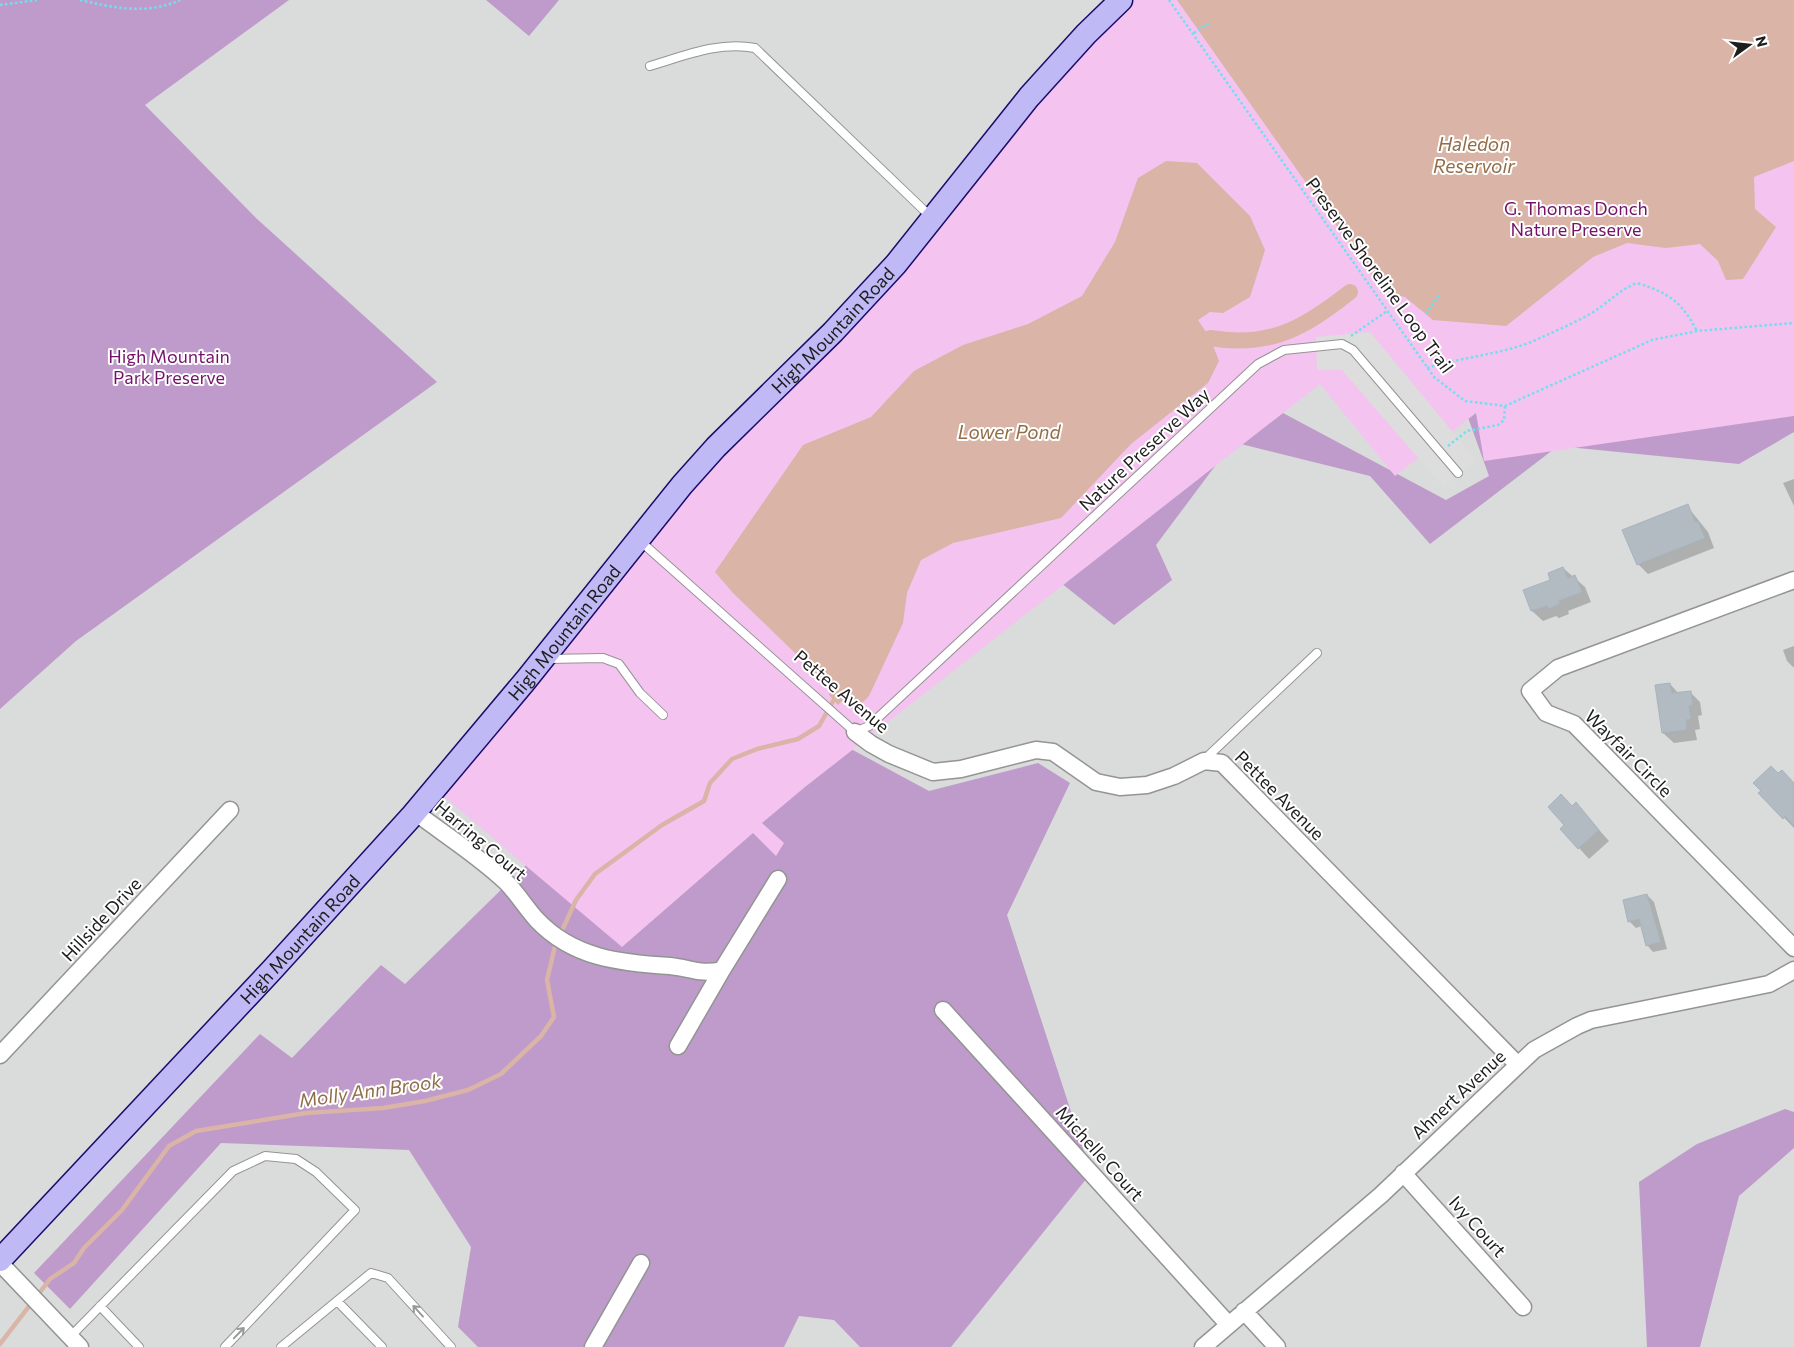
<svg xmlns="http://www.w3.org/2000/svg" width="1794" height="1347" font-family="Commissioner,sans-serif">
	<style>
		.residential { fill: #dadbdb }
		.forest { fill: #be9bca }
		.park { fill: #f5c3f0 }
		.parking { fill: #ddd }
		.water { fill: #d9b4a7 }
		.shadow { fill: #0003 }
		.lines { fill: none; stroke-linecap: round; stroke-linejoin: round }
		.stream { stroke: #d9b4a7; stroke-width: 4.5 }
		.canal { stroke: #d9b4a7; stroke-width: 16 }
		.building { fill: #b3bbc2; stroke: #a7b3be }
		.service-casing { stroke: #949494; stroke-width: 10 }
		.minor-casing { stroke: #949494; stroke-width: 19 }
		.secondary-casing { stroke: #190c6c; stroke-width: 25 }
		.path { stroke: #72dff0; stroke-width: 2.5; stroke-dasharray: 2.5 2.5; stroke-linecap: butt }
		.service { stroke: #fff; stroke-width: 8 }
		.minor { stroke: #fff; stroke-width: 16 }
		.secondary { stroke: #bfbaf5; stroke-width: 22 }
		.oneway { stroke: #999 }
		.labels { text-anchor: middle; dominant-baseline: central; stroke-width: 4; stroke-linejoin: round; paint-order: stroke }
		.park-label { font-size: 18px; fill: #741269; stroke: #fff }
		.street-label { font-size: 18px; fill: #1d1d1d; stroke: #fff }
		.water-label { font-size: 19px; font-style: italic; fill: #906e47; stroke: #fff }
	</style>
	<rect width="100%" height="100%" fill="#e4e7ee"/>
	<path class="residential" d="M180 0H1794V1347H0V646L50 181Z"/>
	<path class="forest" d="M0 0H289L145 105 256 218 437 382 76 641 0 709Z
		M486 0H559L529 36Z
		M1794 161V432L1739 464 1558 446 1430 544 1370 476 1233 442 1156 545 1172 580 1114 625 1037 564 838 742 929 791 1038 763 1070 783 1007 915 1091 1173 951 1347H860L834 1320 799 1316 784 1347H478L458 1327 471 1247 409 1150 221 1143 70 1309 34 1273 260 1034 292 1058 381 965 405 984 570 822 1283 413 1446 500 1489 476 1433 320Z
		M1785 1109 1794 1112V1148L1739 1196 1700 1347H1647L1639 1182 1697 1144Z"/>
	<path class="park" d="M1121 0H1794V416L1484 461 1476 413 1395 476 1320 384 805 787 762 823 784 843 776 856 753 833 622 947 435 789 646 528Z"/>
	<path class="parking" d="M1370 332 1476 460 1443 487 1342 370H1317L1316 337Z"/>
	<path class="water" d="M1177 0H1794V161L1754 177 1755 209 1776 227 1743 279 1726 280 1718 261 1700 244 1666 248 1627 243 1593 257 1506 326 1433 320 1405 297 1384 293Z
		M1166 161 1197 163 1250 216 1265 250 1250 297 1223 313 1210 312 1198 320 1210 338 1219 361 1208 383 1131 444 1061 518 953 543 921 560 907 593 903 623 869 696 859 706 844 699 838 705 829 695 830 687 733 593 715 572 803 445 871 417 914 371 963 345 1028 324 1082 296 1115 242 1138 178Z"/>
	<path class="shadow" d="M1794 479V506L1783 483Z
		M1687 506 1708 532 1714 548 1648 574 1638 564Z
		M1563 568 1585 587 1591 602 1568 611 1569 614 1559 618 1556 616 1543 621 1532 611 1525 591 1552 580Z
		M1794 646V667H1793L1787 661 1783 650Z
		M1670 684 1679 694 1690 692 1700 702 1702 715 1698 716 1700 729 1695 730 1697 740 1674 743 1663 733Z
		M1779 775 1794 784V828L1760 793Z
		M1576 804 1609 841 1589 859 1562 829 1566 825 1572 807Z
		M1647 895 1654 902 1667 949 1653 952 1647 945 1642 926 1636 928 1629 921Z"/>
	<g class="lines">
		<path class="stream" d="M0 1344 50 1279 74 1263 84 1248 122 1210 169 1146 196 1131 306 1113 383 1108 425 1101 468 1090 501 1074 541 1036 554 1017 547 980 555 946 576 900 595 874 662 825 704 801 710 783 732 759 757 749 798 739 819 726 836 696"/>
		<path class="canal" d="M1210 338C1271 348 1304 328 1350 292"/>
	</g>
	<path class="building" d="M1688 504 1695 522 1698 521 1705 538 1637 565 1622 530Z
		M1563 567 1568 578 1575 575 1582 592 1559 601 1560 604 1548 609 1547 606 1531 611 1523 590 1550 580 1548 573Z
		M1670 683 1672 693 1691 691 1693 705 1689 706 1691 719 1686 720 1687 730 1662 733 1655 685Z
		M1771 766 1778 773 1782 770 1794 783V826L1785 816 1783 819 1758 793 1761 791 1753 783Z
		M1561 794 1572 806 1576 802 1599 830 1578 849 1560 829 1564 825 1548 807Z
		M1647 894 1661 942 1646 946 1639 919 1628 922 1623 900Z"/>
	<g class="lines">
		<g class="service-casing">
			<path id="service" d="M650 66C684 56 719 41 755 48L931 217
				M639 540 855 732 869 726 1258 364 1284 350 1342 344 1353 350 1458 473
				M547 659 603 658 619 664 640 693 663 715
				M1205 759 1317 653
				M337 1301 382 1347
				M100 1306 139 1347
				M70 1337 233 1171 265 1156 296 1159 316 1172 355 1210 225 1347
				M281 1347 371 1273 388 1278 451 1347"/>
		</g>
		<g class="minor-casing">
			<path id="minor" d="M1794 580 1558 668 1530 691 1546 713 1574 724 1794 948
				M855 732 871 744 889 754 933 772 961 769 1036 750 1053 752 1096 782 1120 787 1147 785 1174 776 1204 761 1222 763 1518 1065
				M415 812C445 835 479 856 506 882 517 893 526 908 537 920 573 958 620 963 670 966 690 968 701 975 722 970L778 879
				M943 1010 1228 1324
				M678 1046 722 970
				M0 1055 230 810
				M1403 1173 1523 1307
				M0 1263 80 1347
				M1244 1311 1277 1347
				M593 1347 641 1263
				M1203 1347 1381 1195 1534 1050 1577 1026 1591 1020 1769 984 1794 970"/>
		</g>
		<g class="secondary-casing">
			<g id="secondary">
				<path id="s1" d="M0 1260 271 971 411 817 526 680 682 485 716 447 833 332 896 264 1029 97 1086 34 1121 0"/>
			</g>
		</g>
		<path class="path" d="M80 0C114 8 147 15 180 0
			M1169 0 1434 377 1465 401 1505 406 1652 340 1697 331 1794 323
			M0 5 37 0
			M1194 33 1209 23
			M1426 314 1439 295
			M1351 336 1387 311
			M1427 368C1464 356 1503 355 1538 339 1559 329 1583 320 1602 306 1615 296 1622 289 1637 283 1669 293 1681 301 1697 331
			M1448 446 1467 431 1498 425 1504 420 1505 406"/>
		<use href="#service" class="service"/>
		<use href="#minor" class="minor"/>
		<use href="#secondary" class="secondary"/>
	</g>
	<defs><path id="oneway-shaft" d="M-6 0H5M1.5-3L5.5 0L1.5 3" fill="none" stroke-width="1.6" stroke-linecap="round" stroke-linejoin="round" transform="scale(1.25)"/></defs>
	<g class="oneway">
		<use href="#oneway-shaft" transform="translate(418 1311) rotate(-132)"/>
		<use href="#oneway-shaft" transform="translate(239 1333) rotate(-46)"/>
	</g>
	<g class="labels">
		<g class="park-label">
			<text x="1576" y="208">G. Thomas Donch<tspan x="1576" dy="21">Nature Preserve</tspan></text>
			<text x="169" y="356">High Mountain<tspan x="169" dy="21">Park Preserve</tspan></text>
		</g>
		<g class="street-label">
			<text transform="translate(1380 275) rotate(54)">Preserve Shoreline Loop Trail</text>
			<text stroke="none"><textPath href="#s1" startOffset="1249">High Mountain Road</textPath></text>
			<text transform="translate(1144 449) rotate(-43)">Nature Preserve Way</text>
			<text stroke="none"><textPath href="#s1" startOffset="844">High Mountain Road</textPath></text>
			<text transform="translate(842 691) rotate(40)">Pettee Avenue</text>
			<text transform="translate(1629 753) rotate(45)">Wayfair Circle</text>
			<text transform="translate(1280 795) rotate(45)">Pettee Avenue</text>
			<text transform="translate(481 840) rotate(40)">Harring Court</text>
			<text transform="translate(101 919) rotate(-47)">Hillside Drive</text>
			<text stroke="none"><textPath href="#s1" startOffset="439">High Mountain Road</textPath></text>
			<text transform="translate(1458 1094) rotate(-43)">Ahnert Avenue</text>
			<text transform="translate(1100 1153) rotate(48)">Michelle Court</text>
			<text transform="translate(1478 1226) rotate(48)">Ivy Court</text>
		</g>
		<g class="water-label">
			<text x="1474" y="143">Haledon<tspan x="1474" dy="22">Reservoir</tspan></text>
			<text x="1009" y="431">Lower Pond</text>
			<text transform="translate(370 1090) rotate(-8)">Molly Ann Brook</text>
		</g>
	</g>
	<g transform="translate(1749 45) rotate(75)" stroke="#ffffff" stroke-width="4" paint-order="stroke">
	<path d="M0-4L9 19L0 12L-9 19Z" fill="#1d1d1d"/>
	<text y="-8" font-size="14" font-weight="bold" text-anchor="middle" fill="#1d1d1d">N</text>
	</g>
</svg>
